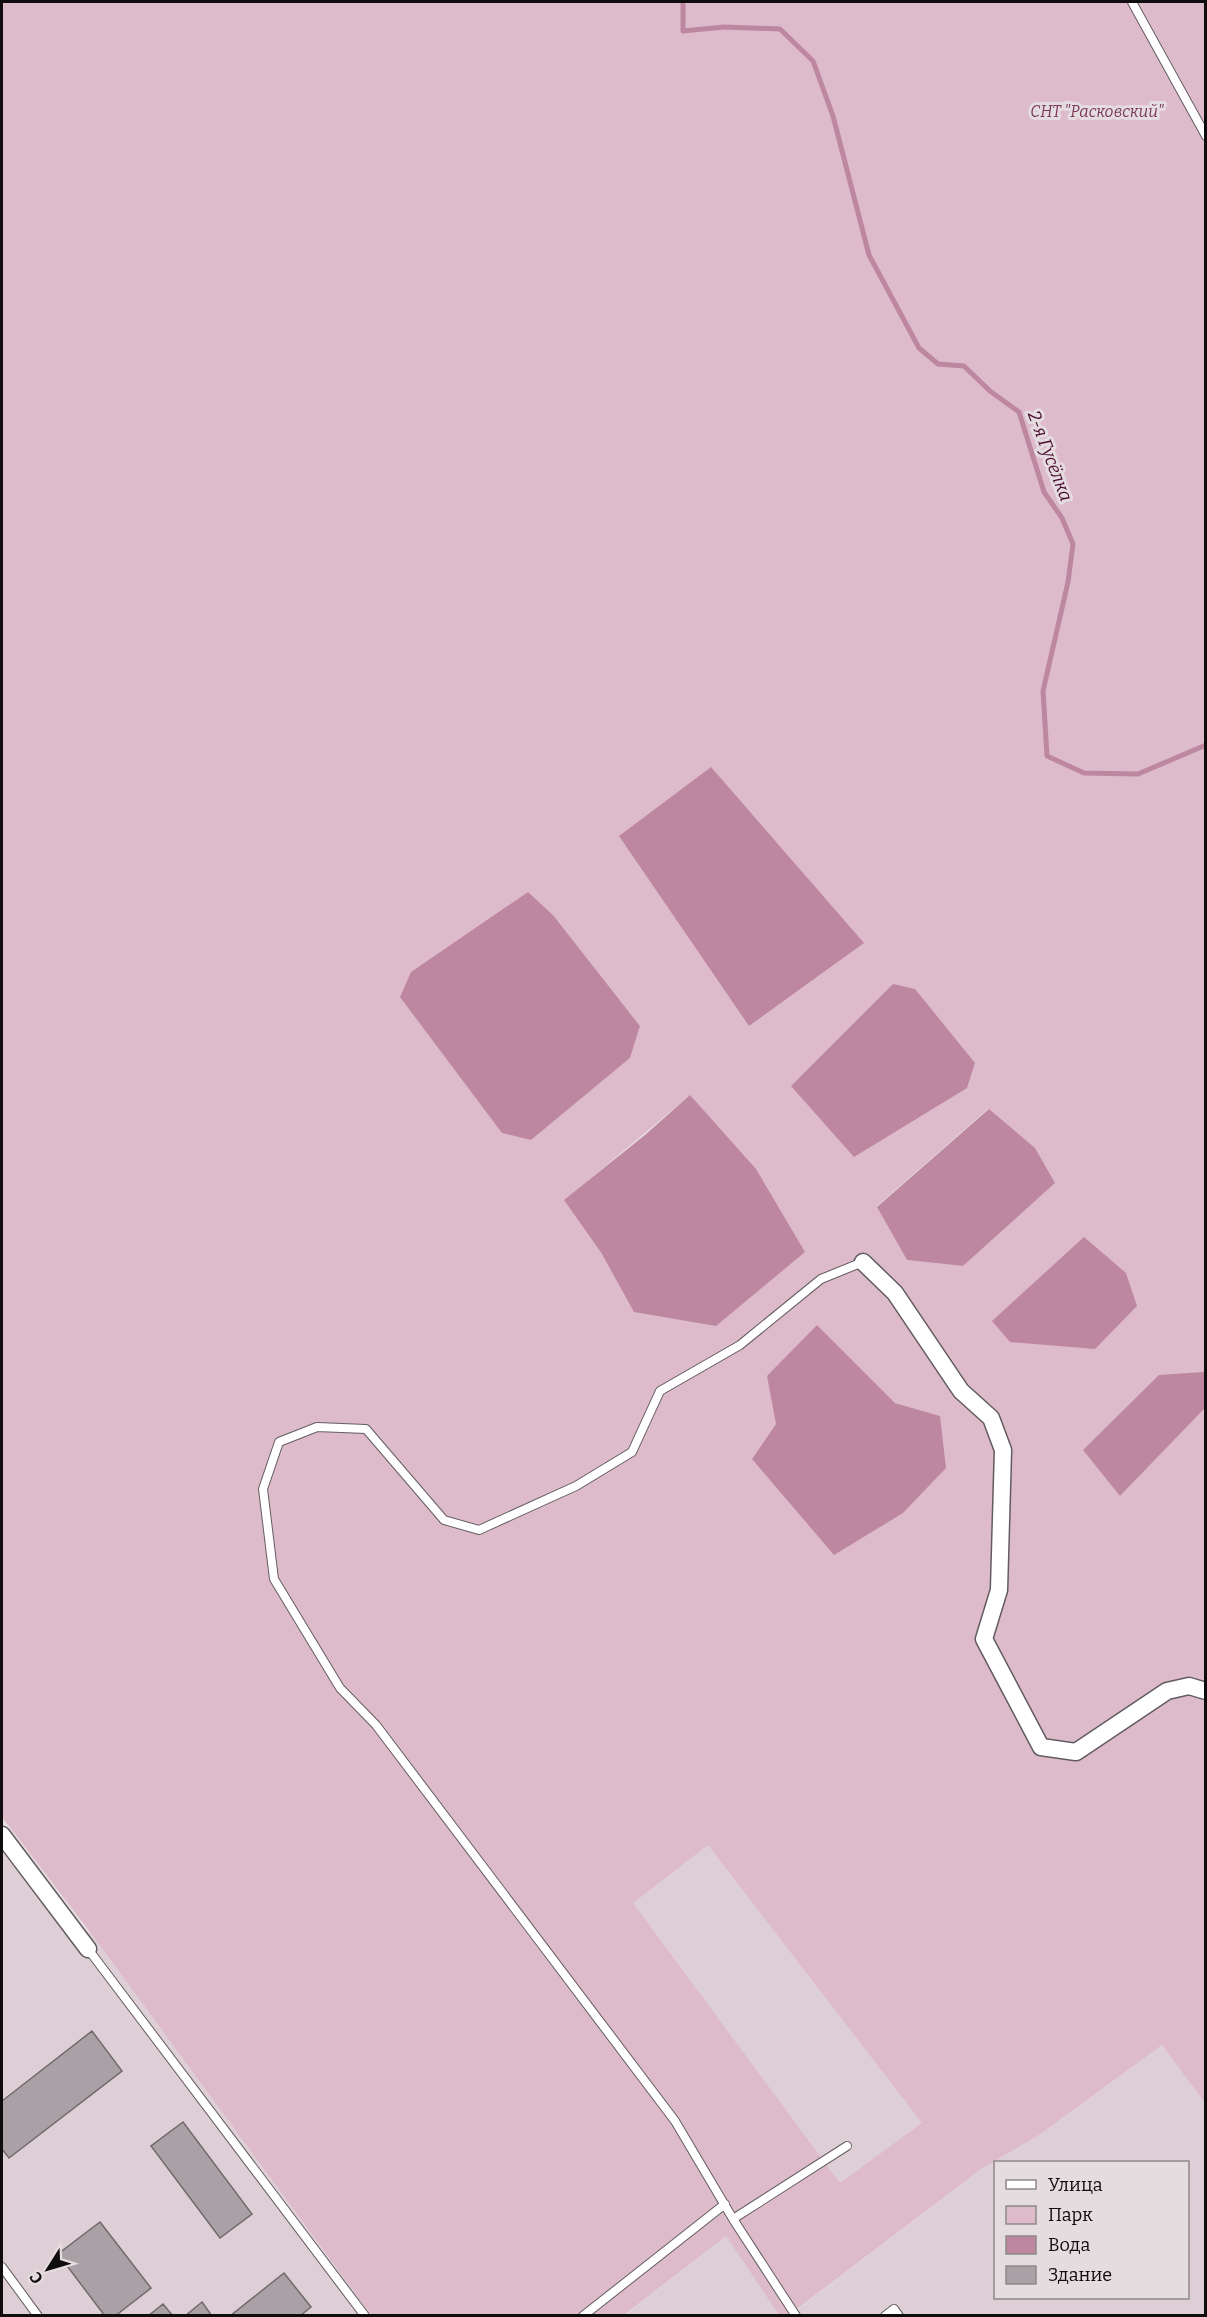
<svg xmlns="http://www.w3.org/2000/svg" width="1207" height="2317" font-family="Bitter,serif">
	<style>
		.built { fill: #deced5; fill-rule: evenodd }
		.green { fill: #debbca; fill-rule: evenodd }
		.water { fill: #bd87a0 }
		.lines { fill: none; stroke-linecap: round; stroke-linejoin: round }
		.stream { stroke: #bd87a0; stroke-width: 5 }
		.building { fill: #a9a1a5; stroke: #716a6d; stroke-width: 1.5 }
		.lane-casing { stroke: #635c5f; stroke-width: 10 }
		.street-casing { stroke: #635c5f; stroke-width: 19 }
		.lane { stroke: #fff; stroke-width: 8 }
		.street { stroke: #fff; stroke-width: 16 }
		.labels { text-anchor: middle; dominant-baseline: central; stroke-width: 6; stroke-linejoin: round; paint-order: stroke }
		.park-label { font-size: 16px; font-style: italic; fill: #7c385b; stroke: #e4dcdf }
		.water-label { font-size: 18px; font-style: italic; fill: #4e0c33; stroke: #e4dcdf }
	</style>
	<rect width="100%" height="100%" fill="#e4dcdf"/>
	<path class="built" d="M708 1844 923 2123 840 2183 632 1902Z
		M2 1845 73 1938 90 1932 371 2315H2Z
		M1162 2045 1205 2103V2315L789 2316 981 2169 1039 2135ZM996 2162H1188V2298H996Z
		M726 2236 779 2315 624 2316Z"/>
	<path class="green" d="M2 2H1205V1377L1203 1372 1120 1496 1205 1408V2103L1162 2045 1039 2135 981 2169 789 2315H779L726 2236 624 2315H371L90 1932 2 1817ZM528 892 553 915 640 1026 630 1058 531 1140 502 1133ZM690 1095 602 1254 565 1200ZM988 1109 1055 1183 963 1266 907 1260 877 1206ZM817 1325 895 1403 940 1416 752 1459 776 1424ZM708 1845 922 2123 840 2183 633 1903Z"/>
	<path class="water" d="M711 767 864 943 749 1026 619 836Z
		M528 892 553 915 640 1026 630 1058 531 1140 502 1133 400 997 411 972Z
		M893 984 915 989 975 1063 967 1088 854 1157 791 1086Z
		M690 1095 756 1169 805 1252 716 1326 634 1312 602 1254 564 1200 645 1135Z
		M989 1109 1035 1148 1055 1183 963 1266 907 1260 877 1207Z
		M1084 1237 1126 1273 1137 1306 1095 1349 1010 1342 992 1321Z
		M817 1325 895 1403 940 1416 946 1468 903 1513 834 1555 752 1459 776 1424 767 1376Z
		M1204 1372 1205 1408 1120 1496 1083 1450 1159 1375Z"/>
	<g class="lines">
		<path class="stream" d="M683 2V31L724 27 780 29 813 61 833 116 869 255 919 348 938 364 964 366 990 391 1019 412 1044 492 1062 518 1073 544 1068 582 1043 691 1047 756 1084 773 1138 774 1206 745"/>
	</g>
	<path class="building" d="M92 2031 122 2071 9 2158 2 2149V2101Z
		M183 2122 252 2214 220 2238 151 2146Z
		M100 2222 151 2288 115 2316H105L58 2254Z
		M284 2273 311 2307 300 2316H230Z
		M202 2302 212 2316H185Z
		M163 2304 173 2316H148Z"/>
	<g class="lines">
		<g class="lane-casing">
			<path id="lane" d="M1132 2 1206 136
				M88 1949 365 2316
				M733 2219 675 2121 376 1725 340 1688 274 1579 263 1489 279 1442 317 1427 366 1429 444 1520 479 1530 576 1486 632 1452 660 1391 740 1345 821 1279 863 1262
				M2 2267 38 2316
				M583 2316 725 2204
				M796 2316 733 2219 847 2146
				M885 2316 894 2309 899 2316"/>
		</g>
		<g class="street-casing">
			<path id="street" d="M863 1262 895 1293 961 1391 991 1418 1003 1450 999 1590 984 1639 1041 1747 1076 1752 1167 1691 1189 1686 1206 1691
				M2 1835 88 1949"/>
		</g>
		<use href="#lane" class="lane"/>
		<use href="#street" class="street"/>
	</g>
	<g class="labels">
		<g class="park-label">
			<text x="1097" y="111">СНТ "Расковский"</text>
		</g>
		<g class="water-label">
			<text transform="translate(1050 456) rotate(69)">2-я Гусёлка</text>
		</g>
	</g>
	<rect width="1207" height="2317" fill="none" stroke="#0f0c0d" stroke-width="6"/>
	<rect x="994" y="2161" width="195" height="138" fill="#e4dcdf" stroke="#8f898b" stroke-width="1.5"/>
	<rect x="1006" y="2180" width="30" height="9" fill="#ffffff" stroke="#8f898b" stroke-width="1.5"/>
	<text x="1048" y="2191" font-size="18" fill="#0f0c0d">Улица</text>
	<rect x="1006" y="2206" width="30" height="18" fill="#debbca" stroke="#8f898b" stroke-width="1.5"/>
	<text x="1048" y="2221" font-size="18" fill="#0f0c0d">Парк</text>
	<rect x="1006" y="2236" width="30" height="18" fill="#bd87a0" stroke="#8f898b" stroke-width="1.5"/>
	<text x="1048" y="2251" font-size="18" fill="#0f0c0d">Вода</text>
	<rect x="1006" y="2266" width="30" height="18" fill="#a9a1a5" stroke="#8f898b" stroke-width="1.5"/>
	<text x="1048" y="2281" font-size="18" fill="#0f0c0d">Здание</text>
	<g transform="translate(48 2269) rotate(233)" stroke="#e4dcdf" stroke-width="4.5" paint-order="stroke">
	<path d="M0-4.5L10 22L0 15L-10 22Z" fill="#0f0c0d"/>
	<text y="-9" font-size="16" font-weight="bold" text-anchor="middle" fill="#0f0c0d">С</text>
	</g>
</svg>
